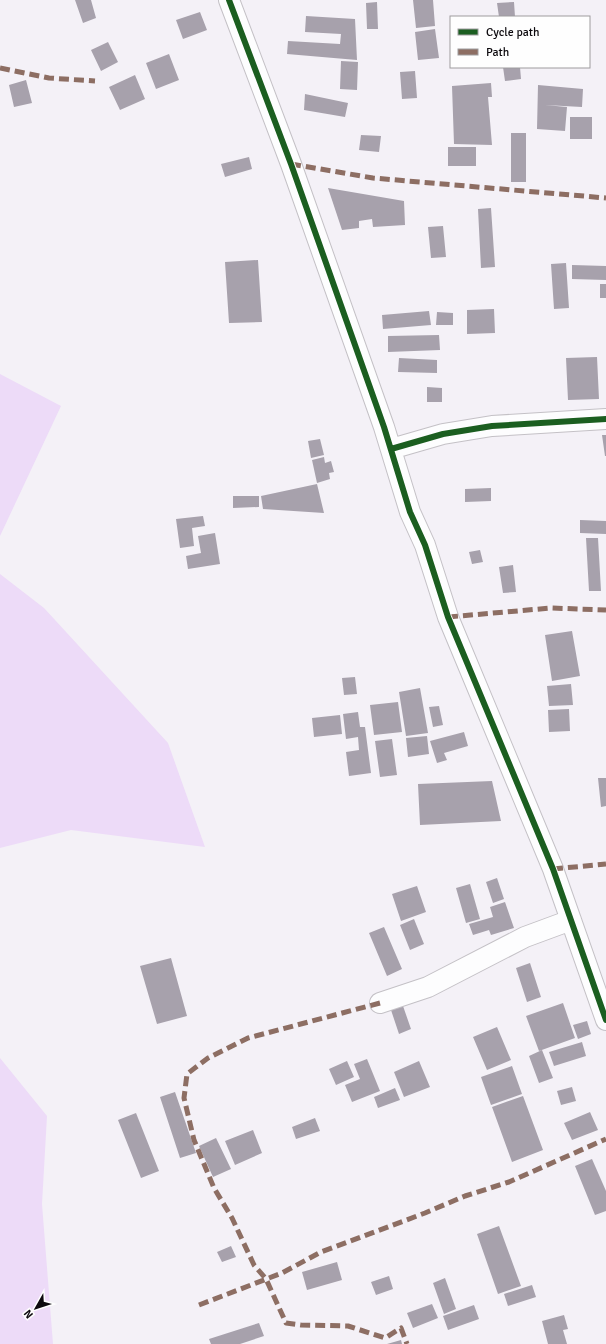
<svg xmlns="http://www.w3.org/2000/svg" width="606" height="1344" font-family="Signika,sans-serif">
	<style>
		.green { fill: #eddbf8 }
		.building { fill: #a7a1ac }
		.lines { fill: none; stroke-linecap: round; stroke-linejoin: round }
		.street-casing { stroke: #c4c1c6; stroke-width: 22 }
		.street { stroke: #fdfdfe; stroke-width: 20 }
		.quiet { stroke: #8d6e63; stroke-width: 5; stroke-dasharray: 10 5; stroke-linecap: butt }
		.cycleway-casing { stroke: #fefefe; stroke-width: 8 }
		.cycleway { stroke: #1b5e20; stroke-width: 6 }
	</style>
	<rect width="100%" height="100%" fill="#f4f1f7"/>
	<path class="green" d="M0 374 61 406 0 536Z
		M0 574 44 608 168 743 205 847 71 830 0 848Z
		M0 1058 47 1116 42 1204 53 1344H0Z"/>
	<path class="building" d="M75 0H91L96 18 83 23Z
		M413 0H433L435 26 416 28Z
		M377 2 378 29H367L366 3Z
		M514 2 515 17H499L497 3Z
		M200 12 207 30 183 39 176 20Z
		M306 16 355 19 357 60 287 54 288 41 340 44 341 34 305 32Z
		M435 29 439 58 418 60 415 32Z
		M108 42 118 62 101 71 91 50Z
		M169 54 179 80 156 89 146 63Z
		M341 61 358 62 357 90 340 89Z
		M503 67H520L521 79 505 81Z
		M415 71 417 98 402 99 400 72Z
		M135 75 145 99 120 110 109 87Z
		M26 80 32 103 14 107 9 85Z
		M491 83 492 97H488L492 145 454 144 452 86Z
		M538 85 583 89 582 107 545 105 567 107 565 131 537 129Z
		M305 94 348 103 345 117 304 110Z
		M570 117H592V139H570Z
		M511 133H526V182H511Z
		M361 135 381 136 379 152 359 150Z
		M448 147H476V166H448Z
		M249 157 252 169 225 177 221 164Z
		M328 188 404 201 405 225 373 227 372 219 359 221V228L342 230Z
		M491 208 495 267 481 268 478 209Z
		M443 226 446 257 431 258 428 227Z
		M258 260 262 322 229 323 225 262Z
		M566 263 569 308 554 309 551 264Z
		M572 265 606 266V280L572 279Z
		M600 284H606V298H600Z
		M494 309 495 333 467 334V310Z
		M429 311 431 325 383 329 382 315Z
		M437 312 453 313V325H436Z
		M439 335 440 350 388 352V336Z
		M597 357 599 399 568 400 566 358Z
		M399 358 437 360V373L398 372Z
		M427 387 442 388V402H427Z
		M602 435H606V456H605Z
		M320 439 324 455 311 458 308 441Z
		M324 457 325 463 331 461 334 472 329 473 330 479 317 483 312 460Z
		M317 484 324 513 263 509 261 496Z
		M491 488V501L465 502V489Z
		M233 496H259V507L233 508Z
		M203 516 205 526 192 528 194 546 180 548 176 519Z
		M580 520 606 521V534L580 533Z
		M215 533 220 564 188 569 186 556 201 553 198 536Z
		M586 538H598L601 591H589Z
		M480 550 483 562 472 564 469 552Z
		M513 565 516 592 503 593 499 567Z
		M572 631 580 676 552 681 545 635Z
		M355 677 357 694 344 695 342 678Z
		M571 684 573 705 549 706 547 686Z
		M420 688 428 733 406 736 399 692Z
		M398 702 402 732 374 735 370 705Z
		M439 706 443 725 433 727 429 707Z
		M569 709 570 731 549 732 548 710Z
		M358 712 360 727H365L371 773 349 776 346 752 359 750 358 737 346 739 343 714Z
		M340 715 342 734 314 737 312 718Z
		M464 732 468 746 444 753 447 760 437 763 430 741Z
		M427 736 429 754 408 757 406 738Z
		M392 739 397 775 380 777 375 741Z
		M598 778H606V806L601 807Z
		M492 781 501 821 420 825 418 784Z
		M497 878 504 899 493 903 486 882Z
		M470 884 480 919 466 923 456 888Z
		M417 886 426 912 401 921 392 894Z
		M505 902 514 928 491 935 489 930 473 935 469 924 493 917 490 907Z
		M414 919 424 944 410 950 400 925Z
		M384 927 402 969 387 976 369 933Z
		M171 958 187 1016 157 1024 140 966Z
		M530 963 541 997 527 1002 516 968Z
		M563 1003 575 1038 539 1051 526 1016Z
		M403 1006 411 1029 399 1034 391 1010Z
		M587 1021 591 1034 578 1039 573 1025Z
		M497 1027 511 1060 487 1070 473 1037Z
		M582 1042 586 1056 554 1066 549 1052Z
		M542 1050 553 1078 539 1083 529 1056Z
		M367 1059 380 1091 352 1102 345 1085 360 1079 354 1064Z
		M347 1061 354 1077 336 1085 329 1069Z
		M419 1061 430 1087 404 1097 394 1072Z
		M512 1066 522 1094 491 1105 481 1077Z
		M572 1087 576 1101 561 1105 557 1091Z
		M395 1088 400 1100 378 1108 374 1097Z
		M175 1092 196 1153 180 1158 160 1097Z
		M523 1096 543 1150 512 1162 492 1107Z
		M590 1112 598 1130 572 1140 564 1123Z
		M136 1113 159 1171 141 1178 118 1120Z
		M315 1118 320 1131 296 1139 292 1127Z
		M253 1130 262 1153 235 1165 225 1141Z
		M216 1138 231 1169 213 1177 199 1146Z
		M592 1159 606 1191V1211L595 1215 575 1166Z
		M499 1226 521 1286 498 1294 477 1234Z
		M231 1246 236 1257 222 1262 217 1252Z
		M337 1262 342 1280 307 1290 302 1272Z
		M389 1276 393 1289 376 1295 371 1282Z
		M445 1278 456 1309 444 1314 433 1283Z
		M532 1285 536 1297 508 1306 504 1294Z
		M432 1304 438 1318 413 1328 407 1313Z
		M474 1305 479 1319 448 1330 443 1316Z
		M564 1315 568 1329 563 1330 567 1344H548L542 1321Z
		M259 1323 264 1336 240 1344H211L209 1339Z
		M401 1340 402 1344H387Z"/>
	<g class="lines">
		<g class="street-casing">
			<path id="street" d="M229 0 291 164 384 427 410 512 425 545 448 617 553 869 606 1020
				M391 449 443 434 492 426 606 419
				M380 1003 428 987 525 937 571 920"/>
		</g>
		<use href="#street" class="street"/>
		<path class="quiet" d="M0 68 49 78 95 81
			M291 164 373 178 606 198
			M448 617 551 608 606 610
			M553 869 606 864
			M380 1003 248 1038 208 1058 187 1074 184 1098 194 1140 214 1188 232 1218 254 1265 266 1279 286 1323 301 1325 348 1326 385 1338 401 1328 407 1344
			M199 1305 282 1273 321 1252 425 1213 465 1196 509 1182 606 1139"/>
		<g class="cycleway-casing">
			<path id="cycleway" d="M229 0 291 164 384 427 410 512 425 545 448 617 553 869 606 1020
				M391 449 443 434 492 426 606 419"/>
		</g>
		<use href="#cycleway" class="cycleway"/>
	</g>
	<rect x="450" y="16" width="140" height="52" fill="#fefefe" stroke="#9e9c9e"/>
	<rect x="458" y="29" width="20" height="6" fill="#1b5e20" stroke="#9e9c9e"/>
	<text x="486" y="36" font-size="12" fill="#0d0a0e">Cycle path</text>
	<rect x="458" y="49" width="20" height="6" fill="#8d6e63" stroke="#9e9c9e"/>
	<text x="486" y="56" font-size="12" fill="#0d0a0e">Path</text>
	<g transform="translate(36 1308) rotate(231)" stroke="#fefefe" stroke-width="3" paint-order="stroke">
	<path d="M0-3L7 15L0 10L-7 15Z" fill="#0d0a0e"/>
	<text y="-6" font-size="11" font-weight="bold" text-anchor="middle" fill="#0d0a0e">N</text>
	</g>
</svg>
